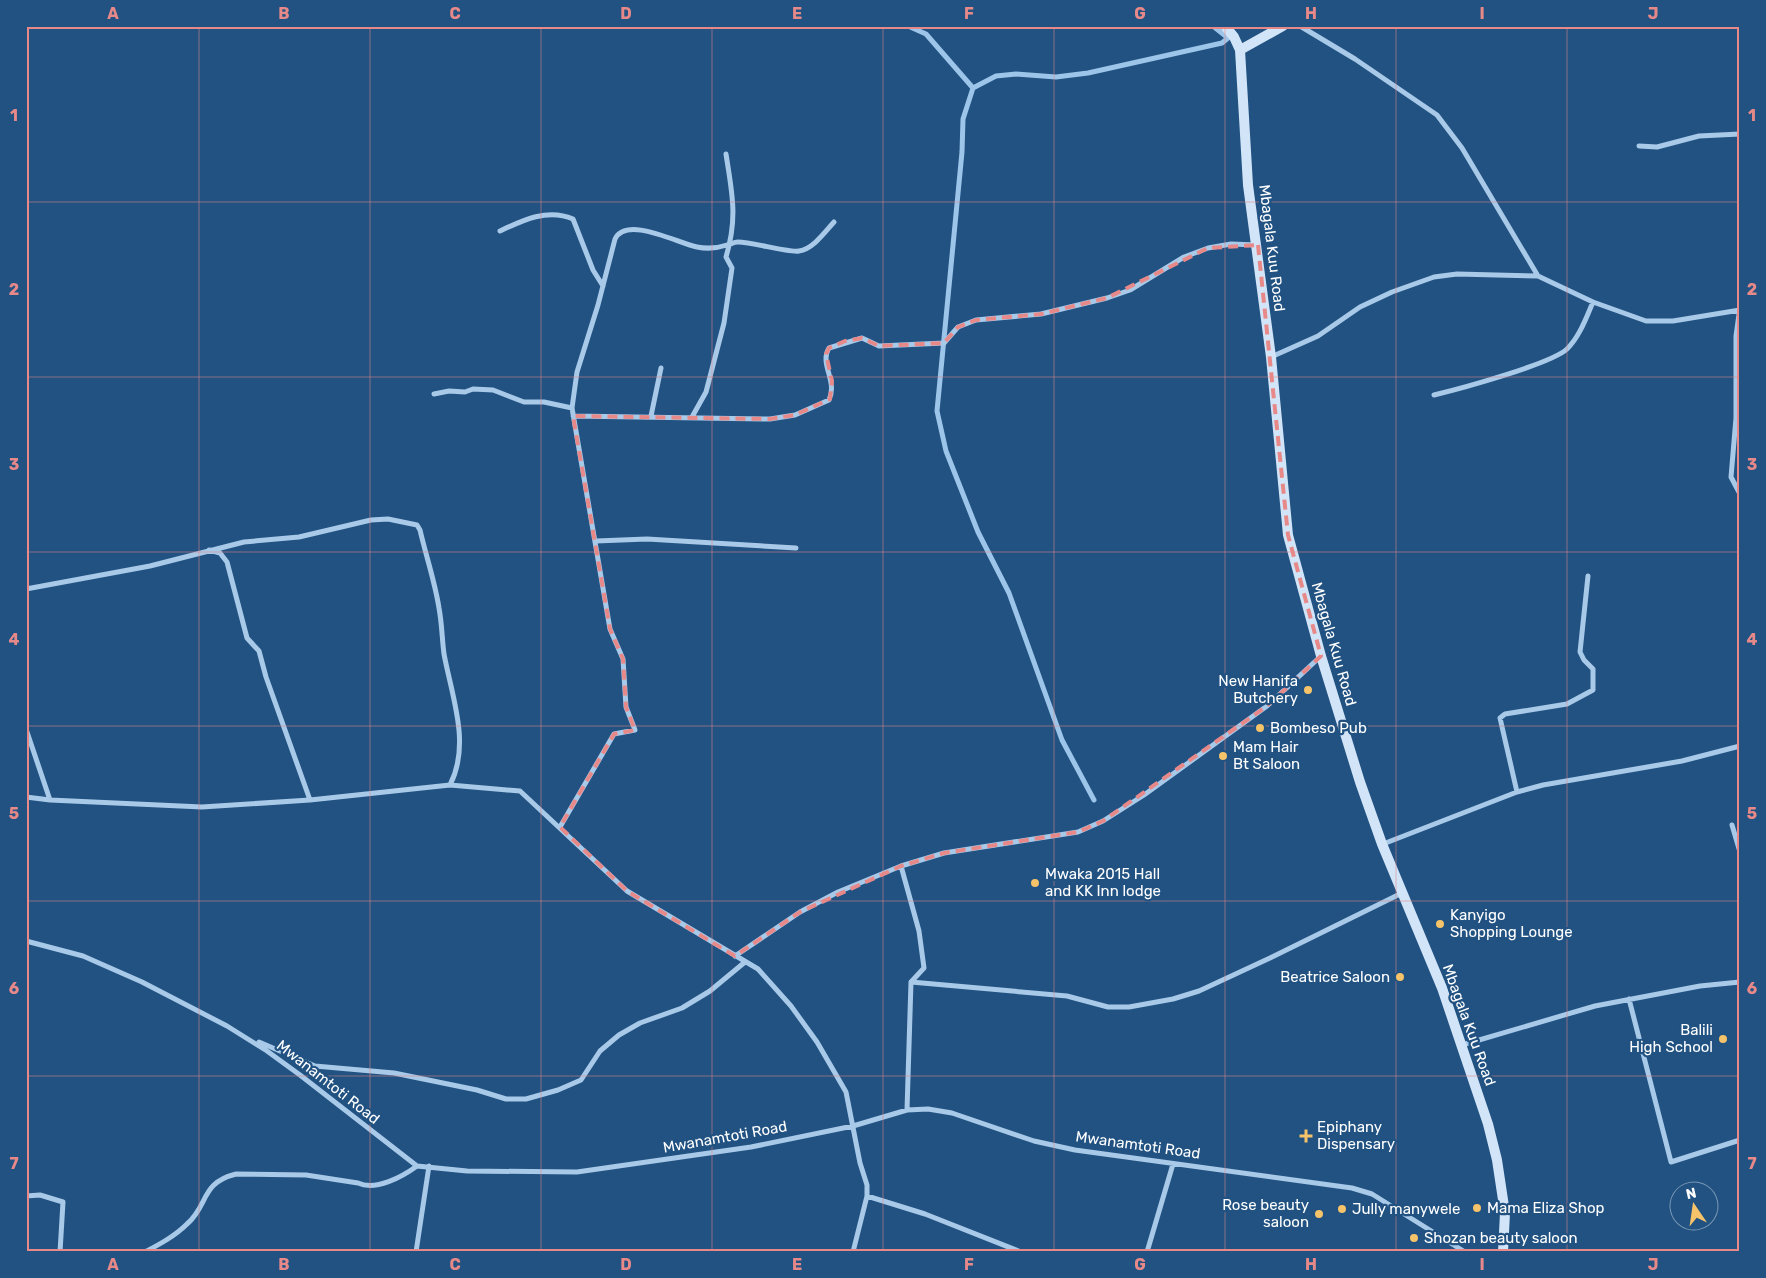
<svg xmlns="http://www.w3.org/2000/svg" width="1766" height="1278" font-family="Rubik,sans-serif">
	<style>
		.lines { fill: none; stroke-linecap: round; stroke-linejoin: round }
		.stream { stroke: #9cc5e9; stroke-width: 5 }
		.street { stroke: #a8c9e8; stroke-width: 5 }
		.secondary { stroke: #d2e4f7; stroke-width: 10 }
		.marked { fill: none; stroke: #e88989; stroke-width: 4; stroke-dasharray: 10 6; stroke-linejoin: round }
		.grid { fill: none; stroke: #e88989; stroke-width: 1; stroke-opacity: 0.55 }
		.poi-dot { fill: #f5c369; stroke: #215282; stroke-width: 2 }
		.labels { text-anchor: middle; dominant-baseline: central; stroke-width: 4.5; stroke-linejoin: round; paint-order: stroke }
		.street-label { font-size: 15px; fill: #fff; stroke: #215282 }
		.poi-label { font-size: 15px; fill: #fff; stroke: #215282; text-anchor: start }
		.neatline { fill: none; stroke: #e88989; stroke-width: 2 }
		.grid-label { font-size: 16px; text-anchor: middle; font-weight: bold; fill: #e88989 }
	</style>
	<rect width="100%" height="100%" fill="#215282"/>
	<g class="lines">
		<path class="stream" d="M908 26 926 34 973 88 963 119 962 152 937 411 946 451 978 532 1009 593 1062 740 1094 800
			M1241 26H1266
			M973 88 996 76 1016 74 1056 77 1088 73 1222 43 1228 38 1213 26"/>
		<path class="street" d="M1300 26 1355 59 1437 115 1462 148 1538 276
			M1639 146 1657 147 1699 136 1740 134
			M500 231C523 220 548 208 573 219L593 270 603 286
			M1740 307 1736 336V418L1731 477 1740 494
			M1271 357 1318 336 1360 307 1392 292 1434 277 1457 274 1538 276 1593 302 1646 321H1673L1740 310
			M434 394 449 391 465 392 473 389 493 390 524 402H544L572 408
			M1434 395C1459 389 1551 364 1567 349 1580 336 1586 318 1593 302
			M573 416 770 419 795 415 829 400C838 381 819 364 829 348L862 338 879 346 944 343 958 327 976 320 1041 314 1107 298 1130 290 1184 257 1208 248 1231 244 1257 245
			M651 416 661 368
			M692 417 706 392 724 323 732 268 726 257C738 217 732 193 726 154
			M596 541 647 539 796 548
			M209 550 220 553 227 562 247 638 259 651 266 677 310 800
			M26 589 150 566 244 542 299 537 371 520 388 519 417 525 420 530C426 556 435 582 439 608 442 624 442 639 444 654 452 697 471 744 450 785
			M26 729 50 800
			M1517 792 1500 718 1505 714 1567 704 1593 690V669L1584 660 1580 652 1588 576
			M26 797 50 800 202 807 310 800 450 785 520 791 627 891 758 969 791 1006 817 1042 846 1092 860 1163 867 1185V1196L853 1252
			M1732 825 1740 852
			M560 827 614 734 635 730 626 707 623 659 610 629 572 408 577 372 598 305 615 239C627 215 679 244 697 247 707 249 718 248 727 245 732 244 733 242 738 242 753 242 788 253 799 251 813 249 825 232 834 222
			M1383 844 1517 792 1543 785 1682 761 1740 746
			M901 866 919 931 924 968 911 982 907 1110
			M26 941 83 956 142 982 227 1026 267 1051 300 1075 417 1166 467 1171 577 1172 751 1147 853 1126 907 1110 928 1109 952 1113 1034 1141 1075 1150 1352 1188 1372 1194 1465 1252
			M735 956 800 912 838 892 901 866 944 853 1078 832 1103 821 1144 795 1267 706 1321 656
			M911 982 1067 996 1108 1007H1129L1173 999 1199 991 1270 958 1402 893
			M1629 999 1671 1162 1740 1140
			M259 1042 315 1066 394 1073 477 1090 506 1099H526L558 1090 581 1080 600 1051 619 1035 640 1023 682 1008 710 991 745 962
			M1462 1045 1595 1006 1700 986 1740 982
			M26 1196 40 1195 63 1202 60 1252
			M867 1196 925 1214 1021 1252
			M145 1252C160 1244 175 1236 187 1224 209 1205 200 1183 236 1174L306 1175 358 1183C376 1191 402 1177 417 1166
			M416 1252 429 1166
			M1147 1252 1173 1164"/>
		<path class="secondary" d="M1225 26 1234 37 1240 50 1248 185 1271 357 1288 535 1321 656 1360 782 1382 844 1442 988 1488 1124 1497 1160 1505 1213 1503 1252
			M1240 50 1283 26"/>
	</g>
	<path class="marked" d="M1258 245 1288 535 1321 656 1267 706 1103 821 1078 832 944 853 901 866 800 912 735 956 627 891 560 827 614 734 635 730 626 707 623 659 610 629 573 416 770 419 795 415 830 399 832 381 826 354 829 348 845 341 862 338 879 346 944 343 958 327 976 320 1041 314 1107 298 1208 248Z"/>
	<path class="grid" d="M199 26V1252M370 26V1252M541 26V1252M712 26V1252M883 26V1252M1054 26V1252M1225 26V1252M1396 26V1252M1567 26V1252M26 202H1740M26 377H1740M26 552H1740M26 726H1740M26 901H1740M26 1076H1740"/>
	<g class="poi-dot">
		<circle cx="1308" cy="690" r="5"/>
		<circle cx="1260" cy="728" r="5"/>
		<circle cx="1223" cy="756" r="5"/>
		<circle cx="1035" cy="883" r="5"/>
		<circle cx="1440" cy="924" r="5"/>
		<circle cx="1400" cy="977" r="5"/>
		<circle cx="1723" cy="1039" r="5"/>
		<path d="M1303.5 1128.5h5v5h5v5h-5v5h-5v-5h-5v-5h5z"/>
		<circle cx="1477" cy="1208" r="5"/>
		<circle cx="1342" cy="1209" r="5"/>
		<circle cx="1319" cy="1214" r="5"/>
		<circle cx="1414" cy="1238" r="5"/>
	</g>
	<g class="labels">
		<g class="street-label">
			<text transform="translate(1272 248) rotate(83)">Mbagala Kuu Road</text>
			<text transform="translate(1334 644) rotate(74)">Mbagala Kuu Road</text>
			<text transform="translate(1469 1025) rotate(70)">Mbagala Kuu Road</text>
			<text transform="translate(328 1082) rotate(38)">Mwanamtoti Road</text>
			<text transform="translate(725 1137) rotate(-10)">Mwanamtoti Road</text>
			<text transform="translate(1138 1145) rotate(8)">Mwanamtoti Road</text>
		</g>
		<g class="poi-label">
			<text x="1298" y="681" text-anchor="end">New Hanifa<tspan x="1298" dy="17">Butchery</tspan></text>
			<text x="1270" y="728">Bombeso Pub</text>
			<text x="1233" y="747">Mam Hair<tspan x="1233" dy="17">Bt Saloon</tspan></text>
			<text x="1045" y="874">Mwaka 2015 Hall<tspan x="1045" dy="17">and KK Inn lodge</tspan></text>
			<text x="1450" y="915">Kanyigo<tspan x="1450" dy="17">Shopping Lounge</tspan></text>
			<text x="1390" y="977" text-anchor="end">Beatrice Saloon</text>
			<text x="1713" y="1030" text-anchor="end">Balili<tspan x="1713" dy="17">High School</tspan></text>
			<text x="1317" y="1127">Epiphany<tspan x="1317" dy="17">Dispensary</tspan></text>
			<text x="1309" y="1205" text-anchor="end">Rose beauty<tspan x="1309" dy="17">saloon</tspan></text>
			<text x="1487" y="1208">Mama Eliza Shop</text>
			<text x="1352" y="1209">Jully manywele</text>
			<text x="1424" y="1238">Shozan beauty saloon</text>
		</g>
	</g>
	<rect width="1766" height="1278" fill="none" stroke="#215282" stroke-width="55"/>
	<g transform="translate(1694 1206) rotate(347)"><circle r="24" fill="#215282" stroke="#7a97b4"/>
	<path d="M0-4L9 19L0 12L-9 19Z" fill="#f5c369"/>
	<text y="-8" font-size="14" font-weight="bold" text-anchor="middle" fill="#ffffff">N</text>
	</g>
	<rect x="28" y="28" width="1710" height="1222" class="neatline"/>
	<g class="grid-label">
		<text x="113" y="19">A</text>
		<text x="284" y="19">B</text>
		<text x="455" y="19">C</text>
		<text x="626" y="19">D</text>
		<text x="797" y="19">E</text>
		<text x="969" y="19">F</text>
		<text x="1140" y="19">G</text>
		<text x="1311" y="19">H</text>
		<text x="1482" y="19">I</text>
		<text x="1653" y="19">J</text>
		<text x="14" y="121">1</text>
		<text x="1752" y="121">1</text>
		<text x="14" y="295">2</text>
		<text x="1752" y="295">2</text>
		<text x="14" y="470">3</text>
		<text x="1752" y="470">3</text>
		<text x="14" y="645">4</text>
		<text x="1752" y="645">4</text>
		<text x="14" y="819">5</text>
		<text x="1752" y="819">5</text>
		<text x="14" y="994">6</text>
		<text x="1752" y="994">6</text>
		<text x="14" y="1169">7</text>
		<text x="1752" y="1169">7</text>
		<text x="113" y="1270">A</text>
		<text x="284" y="1270">B</text>
		<text x="455" y="1270">C</text>
		<text x="626" y="1270">D</text>
		<text x="797" y="1270">E</text>
		<text x="969" y="1270">F</text>
		<text x="1140" y="1270">G</text>
		<text x="1311" y="1270">H</text>
		<text x="1482" y="1270">I</text>
		<text x="1653" y="1270">J</text>
	</g>
</svg>
